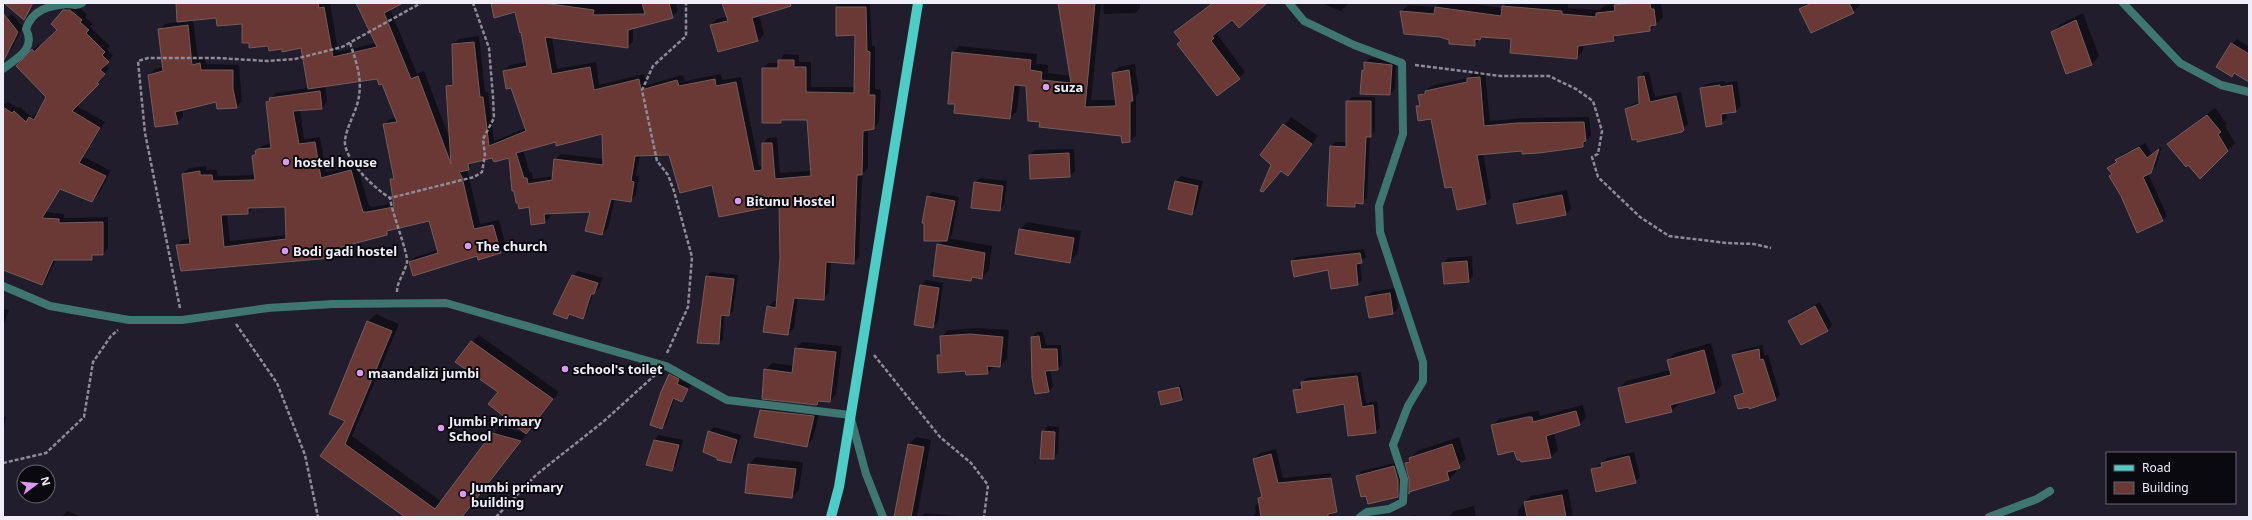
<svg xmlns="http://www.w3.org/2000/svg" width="2252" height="520" font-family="'Noto Sans',sans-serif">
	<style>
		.shadow { fill: #0007; fill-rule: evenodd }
		.building { fill: #6a3835; stroke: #745d5b; fill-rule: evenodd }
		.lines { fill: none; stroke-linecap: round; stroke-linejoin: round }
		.path { stroke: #8e8a97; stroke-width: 2.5; stroke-dasharray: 4 2; stroke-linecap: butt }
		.street { stroke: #3e7672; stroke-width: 8 }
		.primary { stroke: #4ccdc5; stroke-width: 10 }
		.poi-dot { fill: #dc99f4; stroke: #0b0910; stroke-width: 1.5 }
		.labels { text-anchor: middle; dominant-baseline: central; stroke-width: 4; stroke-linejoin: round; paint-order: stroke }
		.poi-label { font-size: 13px; font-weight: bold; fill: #efedf8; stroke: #0b0910; text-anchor: start }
	</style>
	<rect width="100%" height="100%" fill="#221d2d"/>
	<path class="shadow" d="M5 3H34L24 19Z
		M177 3H330L338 52 376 43 357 3H401L390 9 417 74 424 71 450 140 447 87 454 81 453 44 459 39 479 36 485 92H488L494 141 526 128 504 71 510 65 528 62 522 31 515 10 492 3H676L678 11 672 17 633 28V41L628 47 552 37 557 69 596 62 599 85 644 74 647 85 683 75 685 81 721 74 722 80 741 77 759 166H763V143L768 138 777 137 780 173 812 171 808 119H783L780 122 763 69 768 63H779L784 54 799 55V62H811V87H855L856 34H837V3H870L872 46H875V89L881 90 879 122 874 128 868 129V168L862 174 859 257 853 263 831 261 829 293 823 299 798 297 794 328 788 334 768 307 774 301 778 302 781 258 780 204 713 183 669 154 640 155 636 176H639L636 195 630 201 615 198 608 228 602 234 592 211 550 213 551 216 545 222 529 206 510 157H493L474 162 467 169 480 224 499 220 506 246 501 252 410 262 415 257 438 250 430 220 392 229 387 234 342 246 338 251 177 246 182 240 190 239 183 174 189 168 206 166V170H217L218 176 256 175 253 156 262 146 271 143 267 103 276 93 308 88 302 47 269 45 243 22 217 17 193 19 198 60 206 58V64L239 65 242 101 236 107 217 101 182 110 183 117 177 123 149 75 155 69 164 67 160 30 165 24 178 22ZM377 78 383 83 397 118 390 119 384 124 394 177 391 180 395 203 373 207 369 206 357 165 326 172 320 137 304 139 300 110 322 108 327 102 325 86ZM603 132 604 159 561 154 555 160 554 176 533 179 532 172 530 173 523 150 557 140ZM286 206 287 235 230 241 227 214 248 213 254 207Z
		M723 3H793L759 15 764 34 758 41 711 25 717 19 727 17Z
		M1059 3H1101L1091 100H1117L1113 73 1119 67 1135 64 1139 93 1136 96V135L1130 141 1121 135 1041 121 1027 85 1020 84 1017 111 1010 118 953 52 960 46 1037 54 1036 64 1048 65V73L1071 76Z
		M1103 3H1140V8L1135 13 1104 14Z
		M1212 3H1265L1233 19 1218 30 1220 32 1217 34 1245 72 1239 78 1182 41 1175 32Z
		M1321 3H1349L1341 11Z
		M1440 3H1465L1503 8 1506 3H1553L1568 4V8L1600 10 1604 6 1618 3H1661L1663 17 1650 30 1619 34 1613 40 1584 44 1583 51 1576 58 1512 38 1483 36 1474 45 1450 39 1401 12 1408 5 1435 7ZM1408 11 1439 14V16L1408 13Z
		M1807 3H1860V5L1853 12 1801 9Z
		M69 5H76L87 14 85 17 93 24 90 27 110 46 107 49 113 56 105 64 109 68 102 77 103 78 77 106 105 122 84 157 111 171 98 195 92 201 61 188 46 212 64 214V218L108 217V248L103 254H96L91 259H56L47 279 42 284 3 269V105L8 102 18 108 20 107 32 117 36 113 38 114 47 97 17 66 38 45 40 47 58 29 64 11Z
		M2083 13 2099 56 2092 64 2067 73 2052 32 2060 25Z
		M12 14 23 27 11 50 3 57V21Z
		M2237 39 2249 47V81L2235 72 2232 76V44Z
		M1370 58 1396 60 1395 89 1390 94 1362 71 1365 63Z
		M1485 72 1490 121 1523 118 1589 117 1591 135 1583 146 1483 153 1491 198 1485 203 1453 186 1432 118 1417 107 1421 103 1419 96 1431 86 1468 78 1473 73Z
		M1644 72H1649L1655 97 1681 92 1688 124 1683 129 1626 110 1631 105 1640 101 1639 77Z
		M1724 81 1725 83 1737 81 1741 106 1736 111 1726 113 1727 118 1722 123 1701 89 1706 84Z
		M1352 97H1375V131L1370 136 1367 198 1355 206 1331 146 1335 142H1347V102Z
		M2215 108 2227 124 2225 126 2235 143 2200 178 2168 144Z
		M1291 117 1318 136 1288 175 1261 155Z
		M2145 143 2152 154 2162 146 2156 166 2148 173 2167 216 2162 220 2122 196 2110 176 2112 174 2108 168 2121 155Z
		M1074 149 1075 171 1070 176 1030 155 1035 150Z
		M1181 176 1203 181 1196 209 1191 214 1169 209 1176 181Z
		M980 178 1007 181 1004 205 999 210 975 183Z
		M1567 190 1571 209 1566 214 1514 204 1519 200Z
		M932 192 959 197 952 235 948 238 992 246 989 270 982 278 974 277 971 280 938 245 943 240 928 196Z
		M1027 222 1081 231 1077 254 1070 262 1020 230Z
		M1364 249 1366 257 1360 262 1362 280 1358 284 1329 269 1292 262 1296 257Z
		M1472 256 1473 276 1468 281 1443 263 1448 258Z
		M578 271 603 278 599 288 594 292 587 312 582 317 571 314 567 318 573 276Z
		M711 272 738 275 733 311 729 315H724L723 339 719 343 698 342 707 276Z
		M926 280 943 283 938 322 933 327 921 285Z
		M1395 288 1398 308 1393 313 1366 297 1371 292Z
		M1820 302 1832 325 1828 330 1801 344 1789 321 1794 316Z
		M3 309 9 310 3 327Z
		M376 314 399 324 352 436 442 502 500 426 527 434 463 517H407L321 456 346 420 330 413 368 321Z
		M978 328 1009 330 1007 359 1000 366H994L987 373 966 370 938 356 942 352 941 337 948 330Z
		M1037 332H1043L1046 345H1061L1062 365 1057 369H1050L1053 386 1049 391 1032 337Z
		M479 335 559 392 526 433 499 392 472 342Z
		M802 342 842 346 836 394 830 401 821 400 816 404 765 370 772 363 794 366 796 348Z
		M1711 343 1722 385 1715 392 1678 402 1679 404 1671 411 1619 388 1626 381 1670 370 1668 360 1675 353Z
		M1763 345 1764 356 1768 355 1780 395 1776 399 1750 408 1735 397 1745 391 1734 356 1738 351Z
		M674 371 682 376 680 380 691 385 682 401 675 397 666 424 662 428 670 375Z
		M1361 372 1366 403 1377 401 1380 427 1376 432 1345 402 1294 391 1302 385V383L1306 378Z
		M1181 385 1184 397 1182 399 1159 393Z
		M767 403 820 410 813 439 806 446 755 436 761 410Z
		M1583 405 1586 417 1580 424 1554 432 1558 450 1551 457 1521 461 1515 450 1492 426 1499 419 1536 411H1539L1540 416Z
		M3 416 6 417 3 432Z
		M1048 426 1059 427 1058 453 1053 458 1043 431Z
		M714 427 741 435 735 457 730 462 709 432Z
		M659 435 683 440 676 465 671 470 654 440Z
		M916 437 931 440 917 517H895L909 444Z
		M1459 437 1466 459 1455 468 1456 472 1449 479 1410 492V479L1406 464 1410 458 1417 451Z
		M1276 449 1283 478 1331 473 1332 517H1252L1256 513 1255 507 1263 495 1254 459 1260 453Z
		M1634 452 1640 477 1635 482 1592 470 1607 458ZM1607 464V466L1596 469V467Z
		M756 457 803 462 799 490 792 497 746 492 749 464Z
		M1399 462 1402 491 1397 496 1367 495 1357 476 1362 471Z
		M1568 489 1573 517H1518V510L1531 496Z
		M1474 506 1476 517H1449L1454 511Z
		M67 511 82 517H62Z
		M925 513 956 516 955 517H921Z
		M1415 515 1416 517H1404Z"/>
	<path class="building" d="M4 3H33L24 20Z
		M176 3H318L319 8 324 7 333 57 377 47 356 3H403L384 13 411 79 418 76 451 164 446 86 453 85 452 44 474 42 480 97H483L489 146 526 131 511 88 506 89 503 71 527 66 521 32 520 33 515 12 494 18 491 3H543L594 10 593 15 645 14 642 3H669L673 18 628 30V48L545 37 552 74 590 67 594 90 639 79 641 90 677 80 679 86 715 79 716 86 736 82 754 171 762 170V143H772L775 179 811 176 807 120H781V123H762V68H778V60H794V67H806V92L854 93 855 35 836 36V7H866L867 51 870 52 869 95H875L874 129 863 131 862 175H857L854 264 826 262 824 300 794 298 788 335 763 332 767 306 776 308 780 258 779 205 719 217 712 185 680 193 669 155 635 156 631 181 634 182 631 202 611 199 602 235 585 231 590 212 544 214 545 223 531 225 529 207 519 209 518 203H516L514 191H512L509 158 494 162 492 158 468 164 469 170 459 172 462 177 474 229 493 225 501 253 478 260 477 256 413 276 409 262 438 253 429 221 387 231V235L341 247 332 258 181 271 176 245 190 244 182 174 200 171V175H212L213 181 255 180 252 156 256 154 255 151 258 149 271 148 266 102 270 101 269 98 320 91 322 109 293 111 299 144 315 142 321 178 351 170 363 212H367L394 207 390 179H394L383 124 397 122 382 84 379 85 377 79 308 89 301 48 282 52V49L269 51 268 46 249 48V43H242V24L217 26 216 18 177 22ZM602 134 603 165 554 159 552 180 528 184 527 178H524L516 153 556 142V146ZM285 207 286 239 224 247 221 215 248 214V208Z
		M722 3H790L791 6 752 18 758 41 718 52 710 25 728 21Z
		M1058 3H1095L1085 107 1116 106 1112 73 1129 70 1133 101H1130V142L1122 143 1121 136 1039 127 1040 122 1028 121 1026 86 1014 85 1010 119 954 113 955 104H948L952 52 1031 60 1030 70 1042 72 1041 80 1071 83Z
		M1213 3H1267L1239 28 1232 20 1212 36 1214 38 1211 41 1240 79 1217 96 1177 44 1181 41 1174 32Z
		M1632 3H1650L1651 9H1654L1656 25 1650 26V31L1613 36 1614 41 1578 46 1577 59 1510 53 1511 39 1481 37 1480 40 1475 39V46L1449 44V40L1440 37 1404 34 1400 11 1434 14 1435 7 1501 16 1502 6 1562 11V14L1596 17V13L1615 11 1614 5Z
		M1812 3H1849L1854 13 1811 33 1799 9Z
		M63 10H70L82 20 80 22 89 30 86 33 105 52 102 55 109 62 100 70 105 74 97 83 99 84 72 111 100 128 79 163 106 176 92 202 60 189 42 218 59 219V223L103 222V255H92V260H53L42 285 3 270V107L12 113 14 111 26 122 29 117 34 120 46 97 16 66 32 49 34 52 57 30 51 24Z
		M3 13 18 32 3 62Z
		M2076 20 2092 65 2066 74 2051 32Z
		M188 25 192 65 200 63 201 70H233V89L237 108 217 109 216 102 175 112 178 124 155 127 148 75 163 71 158 29Z
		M2231 43 2249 54V82L2234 73 2232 77 2216 67Z
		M1364 62 1392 65 1390 95 1360 94 1362 70 1364 71Z
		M1644 76 1650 102 1676 96 1684 130 1682 132 1637 142V139L1632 140 1625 109 1639 104 1638 77Z
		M1480 77 1484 126 1517 123 1584 122 1586 141 1583 142V147L1539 153 1522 154V151L1477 155 1486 204 1457 210 1452 187 1445 188 1431 119 1418 121 1416 106H1420L1418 95 1425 94V91L1467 82V78Z
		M1720 85V87L1732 85 1736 112 1721 114 1722 124 1706 127 1700 88Z
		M1346 101H1371V137H1366L1363 204 1355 203V207L1327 206 1330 146 1346 147Z
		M2207 115 2221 132 2218 134 2228 151 2200 179 2188 165 2186 167 2167 144Z
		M1283 124 1312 144 1288 176 1281 171 1263 192 1260 191 1271 165 1260 155Z
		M2139 147 2147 158 2159 149 2151 173 2143 177 2163 221 2137 233 2121 196 2109 176 2112 174 2107 168 2117 162 2115 160Z
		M1069 153 1070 177 1030 179 1029 155Z
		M1175 181 1198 186 1192 215 1168 209Z
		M974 182 1003 186 1000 211 971 208Z
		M1562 195 1566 215 1517 224 1513 204Z
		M927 196 955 201 947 241H924V223H922Z
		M1019 229 1074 238 1070 263 1015 254Z
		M937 244 985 253 982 279 972 277 971 281 933 276Z
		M1360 253 1362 263 1356 264 1358 285 1331 289 1328 270 1294 277 1291 261Z
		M1467 261 1469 282 1444 284 1442 263Z
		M572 275 598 283 594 294H591L583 319 569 314 567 319 553 314Z
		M706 276 734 279 729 316 721 315 719 344 697 343Z
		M920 285 939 288 933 328 914 325Z
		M1390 293 1393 314 1369 318 1365 297Z
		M1815 306 1828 331 1801 345 1788 321Z
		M367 321 392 331 345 444 435 509 492 433 521 441 462 517H405L320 456 345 421 329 414Z
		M970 334 1003 337 1000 367 987 366 988 374 966 375 965 371 938 373 937 355H941L940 336Z
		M1039 336 1041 349H1057L1058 370 1045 371 1049 392 1035 394 1032 378 1031 337Z
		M471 341 553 399 526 434 488 404 498 392 455 362Z
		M795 348 836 352 830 402 818 401 817 405 762 399 764 369 792 373Z
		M1759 349 1760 360 1763 359 1776 400 1749 409V407L1738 409 1734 396 1744 393 1732 355Z
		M1704 350 1715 393 1670 405 1672 412 1626 423 1618 388 1671 375 1667 360Z
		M669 374 679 379 677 384 688 389 682 402 673 398 662 429 650 425 661 392Z
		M1357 376 1362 407 1373 405 1376 433 1348 436 1344 404 1297 413 1293 390 1302 389 1301 382Z
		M1179 387 1182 400 1161 405 1158 392Z
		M760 410 814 416 807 447 754 437Z
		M1576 411 1580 425 1546 436 1551 458 1521 462 1520 460H1517L1514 451 1498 455 1491 425 1528 417H1532L1533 422Z
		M708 431 737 440 731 463 717 460V458L703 452Z
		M1042 431 1055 432 1054 459H1040Z
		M654 440 679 445 672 471 646 465Z
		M908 444 924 447 911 517H894Z
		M1452 444 1460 468 1447 472 1449 480 1409 492V494V479L1405 463 1410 462 1409 458Z
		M1271 454 1278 483 1331 478 1337 512 1328 514V517H1261L1258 498 1262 497 1253 459Z
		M1629 456 1636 483 1596 492 1591 469 1602 467 1601 463Z
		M748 464 796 469 792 498 745 493Z
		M1394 466 1398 480V497L1368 504 1366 496 1361 497 1356 476Z
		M1562 495 1566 517H1527L1524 502Z"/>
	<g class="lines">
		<path class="path" d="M350 43C356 61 362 77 359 96 357 111 347 125 345 140 343 159 375 189 390 198
			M1415 65 1501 76H1549L1576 89 1593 101 1602 131 1598 154 1592 157 1598 177 1640 217 1669 236 1726 243 1754 244 1771 248
			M397 292C397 281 405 273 407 262 408 253 392 213 390 198L474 177 482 172 485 155 483 139 494 118 493 97 489 48 473 3
			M180 308 145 133 138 61 148 58H217L268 61 295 59 342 47 421 3
			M236 324 277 383 305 455 318 517
			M667 353 688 307 692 257 674 191 668 175 657 161 642 90 653 66 686 36V3
			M874 355 940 437 971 463 988 485 984 517
			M3 463 46 453 84 417 93 362 111 336 118 330
			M496 517 536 475 604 421 655 375"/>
		<path class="street" d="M1289 3 1304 21 1354 45 1402 63 1403 134 1379 206 1380 232 1423 362V381L1408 406 1393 445 1404 479 1403 502 1389 509 1367 512 1360 517
			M2123 3 2180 63 2221 85 2249 92
			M3 69C18 57 36 49 26 29 32 10 48 6 67 4 73 4 76 7 82 3
			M3 286 50 306 129 320H182L268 308 333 304 446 303 666 366 727 400 850 415 866 474 883 517
			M1989 517 2037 499 2050 491"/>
		<path class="primary" d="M831 517 839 487 918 3"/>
	</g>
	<g class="poi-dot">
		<circle cx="1046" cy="87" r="4"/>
		<circle cx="286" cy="162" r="4"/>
		<circle cx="738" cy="201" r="4"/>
		<circle cx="468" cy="246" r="4"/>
		<circle cx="285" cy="251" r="4"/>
		<circle cx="565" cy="369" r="4"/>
		<circle cx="360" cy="373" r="4"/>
		<circle cx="441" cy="428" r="4"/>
		<circle cx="463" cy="494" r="4"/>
	</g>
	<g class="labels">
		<g class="poi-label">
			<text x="1054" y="87">suza</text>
			<text x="294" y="162">hostel house</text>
			<text x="746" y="201">Bitunu Hostel</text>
			<text x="476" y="246">The church</text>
			<text x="293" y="251">Bodi gadi hostel</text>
			<text x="573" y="369">school's toilet</text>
			<text x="368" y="373">maandalizi jumbi</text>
			<text x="449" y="421">Jumbi Primary<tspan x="449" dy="15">School</tspan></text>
			<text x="471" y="487">Jumbi primary<tspan x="471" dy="15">building</tspan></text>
		</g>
	</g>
	<rect width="2252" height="520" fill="none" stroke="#efedf8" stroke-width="8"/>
	<rect x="2106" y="452" width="130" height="52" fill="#0b0910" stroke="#66646d"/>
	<rect x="2114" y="465" width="20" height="6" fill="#4ccdc5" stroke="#66646d"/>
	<text x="2142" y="472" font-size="12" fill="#efedf8">Road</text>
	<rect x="2114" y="482" width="20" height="12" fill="#6a3835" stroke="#66646d"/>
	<text x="2142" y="492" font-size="12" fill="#efedf8">Building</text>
	<g transform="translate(36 484) rotate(74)"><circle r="19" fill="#0b0910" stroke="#66646d"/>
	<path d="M0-3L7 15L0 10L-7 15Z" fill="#dc99f4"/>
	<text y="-6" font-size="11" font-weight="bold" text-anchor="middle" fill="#efedf8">N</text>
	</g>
</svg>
